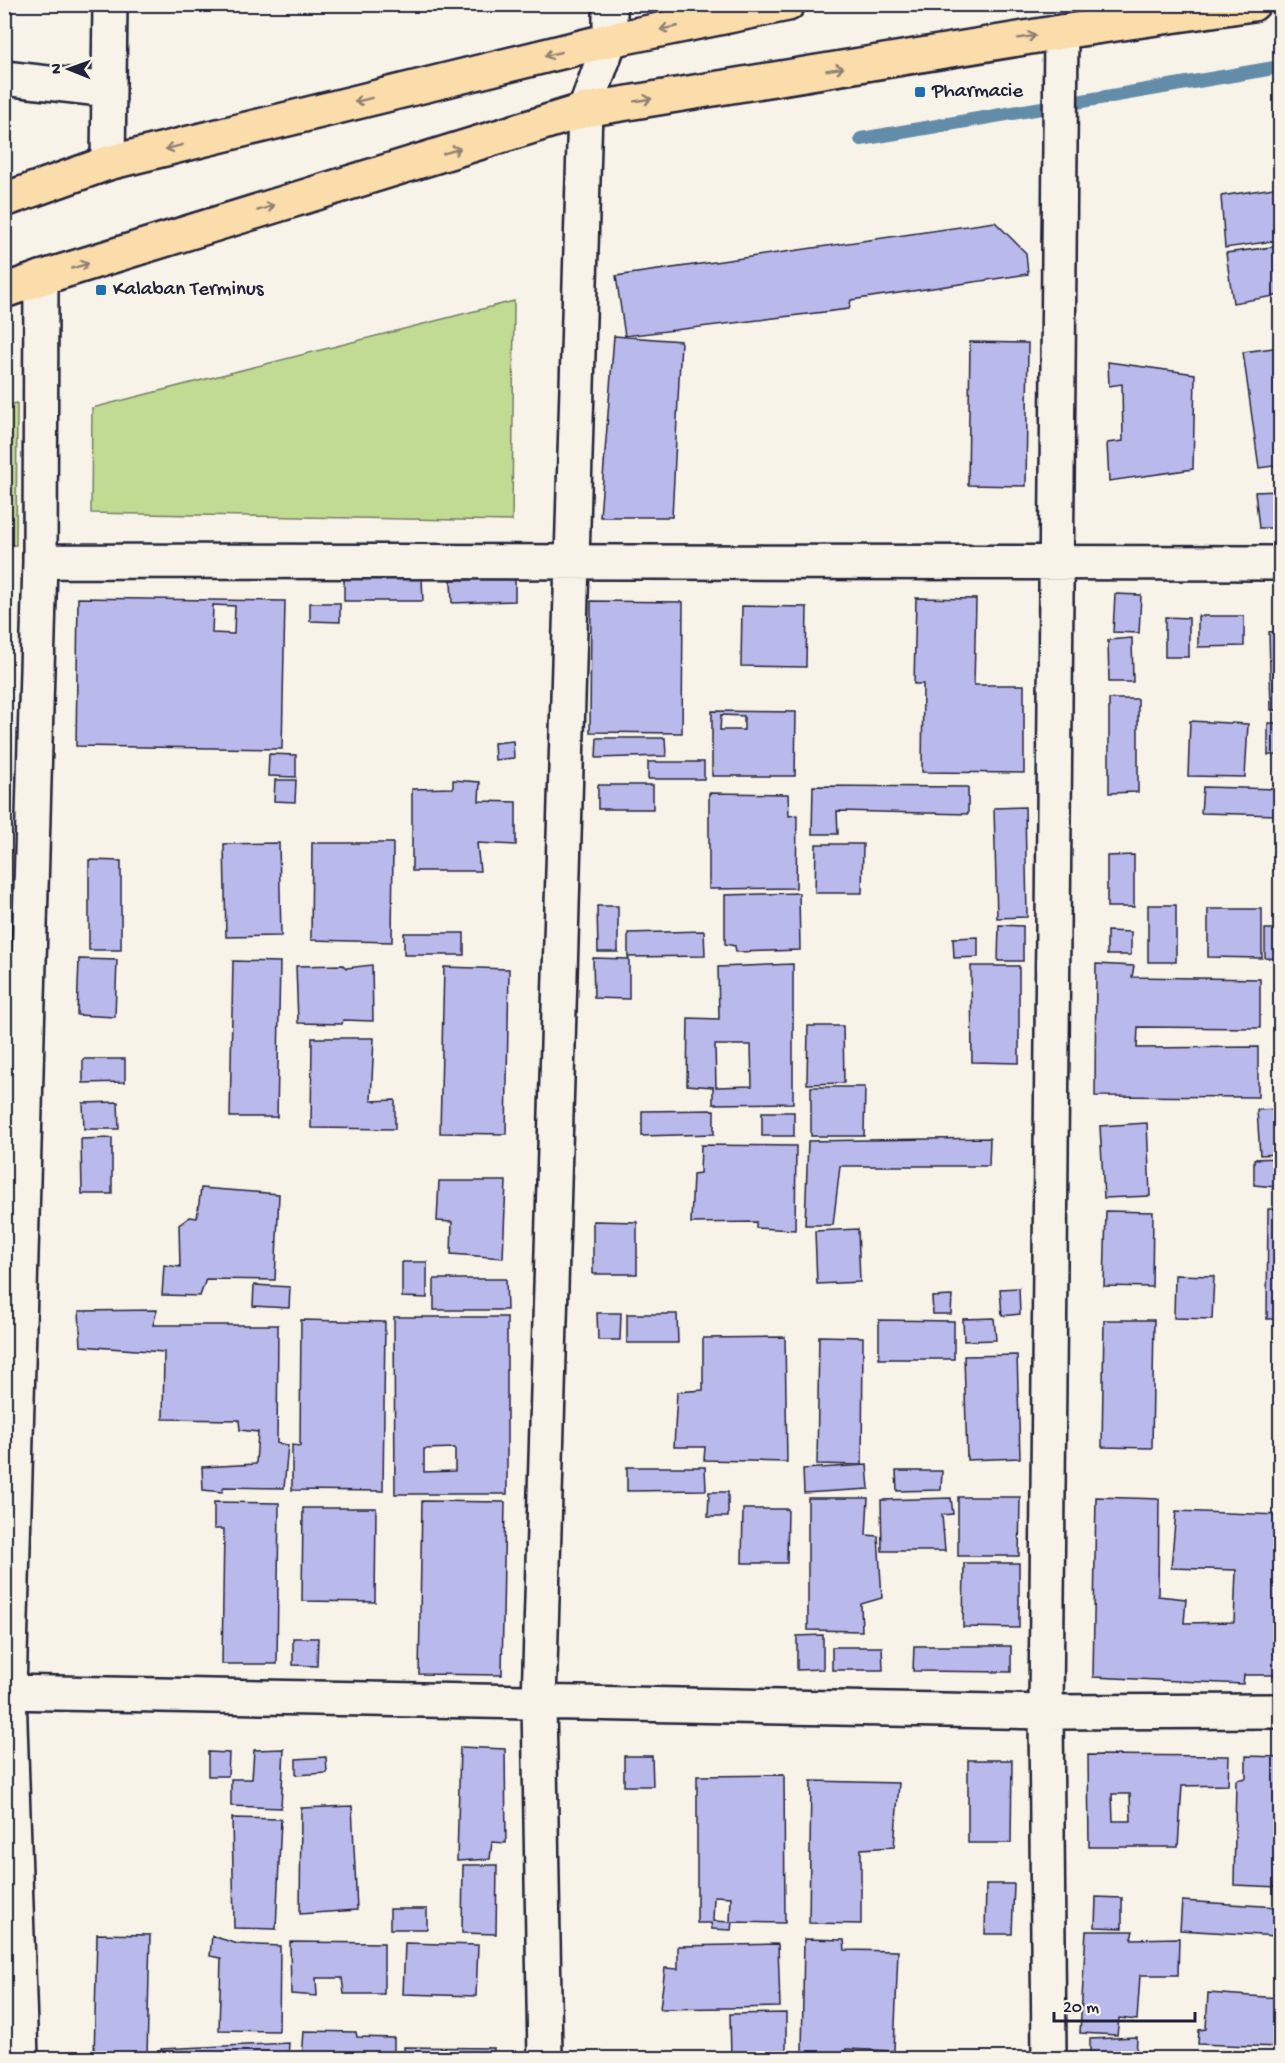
<svg xmlns="http://www.w3.org/2000/svg" width="1285" height="2063" font-family="'Gochi Hand',sans-serif">
	<style>
		.green { fill: #c2db92; stroke: #727e66; stroke-width: 1.5 }
		.lines { fill: none; stroke-linecap: round; stroke-linejoin: round }
		.stream { stroke: #648ca9; stroke-width: 14 }
		.building { fill: #b9b9eb; stroke: #22223b; stroke-width: 1.5; fill-rule: evenodd }
		.street-casing { stroke: #22223b; stroke-width: 38 }
		.highway-casing { stroke: #22223b; stroke-width: 38 }
		.street { stroke: #f7f3e8; stroke-width: 33 }
		.highway { stroke: #fbdcab; stroke-width: 33 }
		.oneway { stroke: #8e7f73 }
		.poi-dot { fill: #1f6fb2; stroke: #f7f3e8; stroke-width: 2 }
		.labels { text-anchor: middle; dominant-baseline: central; stroke-width: 6; stroke-linejoin: round; paint-order: stroke }
		.poi-label { font-size: 21px; fill: #22223b; stroke: #f7f3e8; text-anchor: start }
	</style>
	<rect width="100%" height="100%" fill="#f7f3e8"/>
	<filter id="ink" filterUnits="userSpaceOnUse"><feTurbulence type="fractalNoise" baseFrequency=".0167" numOctaves="2"/><feDisplacementMap in="SourceGraphic" scale="12" xChannelSelector="R" yChannelSelector="G"/><feConvolveMatrix kernelMatrix="1 2 1 2 8 2 1 2 1" color-interpolation-filters="sRGB"/></filter>
	<g filter="url(#ink)">
		<path class="green" d="M514 301 512 521 91 513 92 408Z
			M17 403 16 545H5V406Z"/>
		<g class="lines">
			<path class="stream" d="M861 139 1280 67"/>
		</g>
		<path class="building" d="M1280 187V240L1225 248 1221 196Z
			M995 222 1026 253 1028 274 851 300 849 309 625 336 616 276Z
			M1280 246V295L1233 303 1226 253Z
			M614 336 681 341 672 517H600Z
			M970 342 1028 343 1026 486 968 485Z
			M1280 347V465L1259 468 1243 352Z
			M1108 362 1195 374 1193 469 1109 481 1107 443 1123 441 1122 384 1109 386Z
			M1280 491V528H1259L1255 492Z
			M422 578 423 601H344V579Z
			M515 578V601L452 603 451 580Z
			M1115 594 1141 595 1139 633 1113 632Z
			M78 598 285 601 282 749 76 746ZM213 605 235 606 234 634 212 633Z
			M916 598 976 599 974 685H1024V773L922 772 923 684H914Z
			M591 601 683 602 682 733 590 732Z
			M310 603H340V622L310 621Z
			M742 606 807 607 806 667 741 666Z
			M1198 616H1244V646L1198 647Z
			M1165 617 1189 618V657H1165Z
			M1280 631V710H1271L1269 632Z
			M1132 638 1133 682H1109L1108 640Z
			M1109 699H1138V792L1109 793Z
			M712 711 796 712 795 776H712ZM721 715 744 716V730H720Z
			M1190 721 1248 724 1245 777 1188 776Z
			M1268 723H1280V755H1268Z
			M597 738H665L666 756 596 758Z
			M513 741 514 758 495 760 494 743Z
			M269 754 296 755V777L268 776Z
			M648 762H704V779H648Z
			M275 780H296L295 802 274 801Z
			M453 780 480 782 479 801 516 802V845L477 843 480 871H412V789L453 788Z
			M598 785H653V809H598Z
			M813 786 968 787V814L837 811 838 834H812Z
			M1203 787 1280 789V815L1201 813Z
			M709 793 788 794 789 816 797 815 796 888 709 889Z
			M1025 807 1027 917 997 918 994 808Z
			M279 843 281 936 226 937 224 844Z
			M312 843H393L392 942 311 940Z
			M816 844H863L862 893H815Z
			M1134 855V907H1107V856Z
			M89 860 121 861V950H89Z
			M799 893 800 950 736 952 735 946 725 944V895Z
			M1148 905H1176V962H1148Z
			M597 906H618V952H598Z
			M1208 909H1262V958L1208 957Z
			M999 925 1023 926V961H998Z
			M1265 929H1280V959L1265 958Z
			M704 931 705 956 628 957V933Z
			M1107 931 1131 932V955H1107Z
			M404 933H464V955H404Z
			M978 937V957L954 958 953 938Z
			M593 958 629 959V999L594 998Z
			M79 959 117 960 115 1017 77 1015Z
			M233 961 280 962 277 1117H230Z
			M793 964V1103L713 1104V1087L687 1085 688 1018 719 1019 718 967ZM715 1045H751L752 1086 716 1087Z
			M1096 964 1134 966 1132 977 1260 979V1028L1138 1027 1137 1048 1258 1047V1097L1095 1096Z
			M343 965 346 968 372 965 373 1021 343 1020 342 1024 298 1023 296 966Z
			M971 966H1019V1063L972 1062Z
			M444 967 509 969 506 1134 440 1133Z
			M1280 982V1101H1276Z
			M808 1026H843L844 1083 807 1084Z
			M312 1038H374L371 1101 395 1100V1129L311 1128Z
			M83 1059H125V1082L83 1083Z
			M811 1087H865L864 1136H811Z
			M118 1102 119 1129H84L83 1103Z
			M1280 1109V1154L1260 1155 1257 1110Z
			M714 1110V1134L642 1136V1111Z
			M762 1112H794V1136H762Z
			M1147 1123 1150 1196 1104 1198 1100 1126Z
			M112 1138V1194H82L81 1139Z
			M990 1138 989 1166H840L833 1225H805L808 1141Z
			M701 1145 796 1146 795 1230 756 1228V1222L691 1223 693 1174 700 1173Z
			M1280 1158V1206H1276V1187L1254 1185V1159Z
			M439 1181H506L503 1258 451 1254 452 1222 437 1221Z
			M201 1188 279 1194 275 1280 206 1279 200 1296 162 1295 164 1265 180 1267 179 1225 190 1217 197 1218Z
			M1268 1209H1280V1319H1267Z
			M1106 1211 1153 1212 1152 1287 1104 1286Z
			M593 1221 637 1222V1274H593Z
			M858 1229 860 1282 817 1284 815 1231Z
			M402 1262H427V1298L402 1297Z
			M1175 1275 1214 1276 1212 1319 1174 1318Z
			M434 1279H506L507 1310H434Z
			M254 1285 290 1287 289 1308 253 1306Z
			M1019 1288 1020 1314 1002 1316 1000 1289Z
			M952 1296 951 1314H933L932 1297Z
			M157 1310 153 1325H278L277 1443 288 1445 284 1488 224 1487 222 1492 203 1490 202 1467 256 1464 258 1432 240 1430 239 1420 163 1419 164 1352 81 1346 79 1311Z
			M597 1313H621L620 1340H598Z
			M627 1314H677L678 1343H627Z
			M394 1317H507V1494H395ZM455 1448V1471L424 1472V1449Z
			M994 1318 996 1340 964 1341 963 1319Z
			M301 1320 385 1322 383 1491 292 1490V1445L300 1446Z
			M879 1320 954 1321V1359H879Z
			M1104 1320H1154L1152 1448 1102 1447Z
			M819 1336 863 1337 862 1465 817 1464Z
			M785 1337 787 1462 704 1460 705 1447H674L677 1392 703 1390V1338Z
			M1017 1355 1020 1458 967 1460 964 1356Z
			M867 1465 869 1489 804 1493 803 1469Z
			M627 1467H705L706 1490 627 1491Z
			M896 1471H942L941 1490 897 1491Z
			M709 1492H728V1517H708Z
			M958 1497H1020L1019 1556H958Z
			M1096 1497 1159 1499 1158 1596 1186 1599 1184 1623 1234 1622 1236 1570 1171 1568 1176 1511 1280 1515V1675H1244L1243 1684 1093 1677Z
			M808 1498H868L866 1535 878 1536 882 1598 861 1604 862 1631 808 1630Z
			M951 1498 953 1514 942 1515 945 1551H882L881 1500Z
			M422 1501 505 1502 502 1675 419 1674Z
			M214 1502 279 1503 277 1664H222L224 1529H214Z
			M303 1508H376L375 1602 302 1601Z
			M743 1509H788L787 1563H742Z
			M964 1563H1019V1628L963 1627Z
			M823 1635V1669L797 1670V1636Z
			M293 1638H318L317 1666 293 1665Z
			M914 1646H1011V1672L913 1671Z
			M832 1647H882L883 1670H832Z
			M460 1747 505 1749 506 1843 492 1842 490 1859 457 1861Z
			M284 1749 281 1808 231 1806V1779H252L254 1750Z
			M208 1752 229 1753 228 1776H208Z
			M1088 1755 1229 1756 1228 1785 1182 1786 1178 1847H1089ZM1112 1794H1130L1131 1821H1113Z
			M624 1756H652L653 1786H624Z
			M1246 1756 1280 1757V1887L1234 1885 1236 1780 1246 1778Z
			M326 1757 327 1773 296 1775V1759Z
			M968 1760H1012L1011 1843H968Z
			M784 1775 785 1923 732 1922 731 1930 712 1929 711 1923H697V1776ZM714 1896 731 1897 730 1922 713 1921Z
			M811 1781 899 1783 894 1847 861 1849V1924L809 1923Z
			M352 1806 357 1910 300 1914 301 1808Z
			M232 1818 281 1819 276 1929 234 1928Z
			M463 1865H497L496 1934 462 1933Z
			M986 1884H1014L1012 1934H985Z
			M1096 1897 1122 1898V1928L1095 1927Z
			M1182 1901 1278 1907 1277 1936 1180 1930Z
			M390 1909H427V1929H390Z
			M1086 1931H1133L1131 1939 1179 1938 1178 1975H1140L1137 2020 1119 2018 1117 2035 1080 2033Z
			M97 1934 150 1935 147 2056 94 2058Z
			M212 1936 238 1944 280 1946 279 2031 219 2030 221 1958 210 1956Z
			M804 1939 844 1940 845 1950 898 1951 894 2051 846 2049 844 2054H802Z
			M290 1942 384 1943V1994H344L342 1978H316L317 1996 291 1994Z
			M405 1943 478 1945 476 1996 403 1994Z
			M778 1944 780 2007 660 2009 665 1968 678 1969V1946Z
			M1208 1993 1280 1998V2047L1198 2044 1199 2030 1206 2029Z
			M786 2013V2058H731L730 2014Z
			M304 2031 356 2032 357 2037 394 2038V2058H302Z
			M1137 2037 1136 2058H1090V2039Z
			M289 2043 288 2058H162L161 2049Z
			M404 2047 494 2048V2058H404Z"/>
		<g class="lines">
			<g class="street-casing">
				<path id="street" d="M4 78 109 90
					M108 163 110 4
					M41 278 40 561 1280 563
					M4 1692 1046 1712 1280 1711
					M21 2058 9 1692 40 561
					M545 2058 539 1702 585 110 610 40V4
					M1049 2058 1046 1712 1061 32"/>
			</g>
			<g class="highway-casing">
				<path id="highway" d="M4 200 108 163 610 40 788 4
					M4 291 41 278 585 110 1061 32 1253 4"/>
			</g>
			<use href="#street" class="street"/>
			<use href="#highway" class="highway"/>
		</g>
		<defs><path id="oneway-shaft" d="M-6 0H5M1.5-3L5.5 0L1.5 3" fill="none" stroke-width="1.6" stroke-linecap="round" stroke-linejoin="round" transform="scale(1.5)"/></defs>
		<g class="oneway">
			<use href="#oneway-shaft" transform="translate(669 28) rotate(169)"/>
			<use href="#oneway-shaft" transform="translate(1027 37) rotate(-9)"/>
			<use href="#oneway-shaft" transform="translate(553 54) rotate(166)"/>
			<use href="#oneway-shaft" transform="translate(835 69) rotate(-9)"/>
			<use href="#oneway-shaft" transform="translate(363 100) rotate(166)"/>
			<use href="#oneway-shaft" transform="translate(643 100) rotate(-9)"/>
			<use href="#oneway-shaft" transform="translate(174 147) rotate(166)"/>
			<use href="#oneway-shaft" transform="translate(452 151) rotate(-17)"/>
			<use href="#oneway-shaft" transform="translate(266 208) rotate(-17)"/>
			<use href="#oneway-shaft" transform="translate(80 266) rotate(-17)"/>
		</g>
	</g>
	<g class="poi-dot">
		<rect x="914" y="86" width="12" height="12" rx="3"/>
		<rect x="95" y="284" width="12" height="12" rx="3"/>
	</g>
	<g class="labels">
		<g class="poi-label">
			<text x="932" y="92">Pharmacie</text>
			<text x="113" y="290">Kalaban Terminus</text>
		</g>
	</g>
	<rect width="1285" height="2063" fill="none" stroke="#f7f3e8" stroke-width="24"/>
	<rect x="12" y="12" width="1261" height="2039" fill="none" stroke="#22223b" stroke-width="2" filter="url(#ink)"/>
	<g transform="translate(69 69) rotate(271)" stroke="#f7f3e8" stroke-width="4.5" paint-order="stroke">
	<path d="M0-4.5L10 22L0 15L-10 22Z" fill="#22223b"/>
	<text y="-9" font-size="16" font-weight="bold" text-anchor="middle" fill="#22223b">N</text>
	</g>
	<path d="M1054 2012v9h141v-9" fill="none" stroke="#22223b" stroke-width="3"/>
	<text x="1063" y="2012" font-size="18" fill="#22223b" stroke="#f7f3e8" stroke-width="4.5" paint-order="stroke">20 m</text>
</svg>
